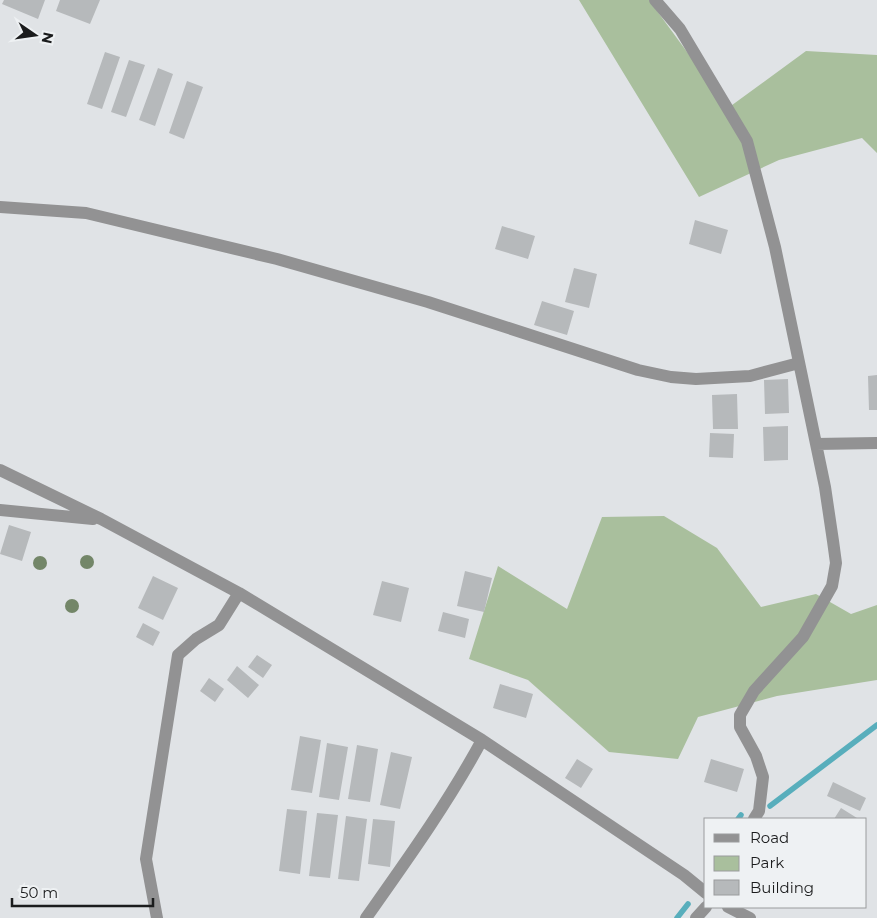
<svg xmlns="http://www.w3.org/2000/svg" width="877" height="918" font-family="Montserrat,sans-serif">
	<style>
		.green { fill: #a9bf9d }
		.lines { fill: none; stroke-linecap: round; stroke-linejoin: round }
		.stream { stroke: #58aebc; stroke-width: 5.5 }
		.building { fill: #b6b9bb }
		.minor { stroke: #929293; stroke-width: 12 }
		.tree { fill: #738668 }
	</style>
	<rect width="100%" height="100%" fill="#e0e3e6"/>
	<path class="green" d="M579 0H649L728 108 806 51 877 55V153L862 138 779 160 699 197Z
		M664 516 717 548 761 607 816 594 851 614 877 605V680L777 696 698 717 678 759 609 752 528 680 469 659 498 566 567 609 602 517Z"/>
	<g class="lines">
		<path class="stream" d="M770 806 877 725
			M738 819 741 815
			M677 918 688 904"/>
	</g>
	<path class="building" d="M4 0H45L38 19 2 4Z
		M60 0H100L90 24 56 11Z
		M105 52 120 57 102 109 87 104Z
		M129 60 145 65 126 117 111 112Z
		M158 68 173 74 155 126 139 120Z
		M187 81 203 87 184 139 169 133Z
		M695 220 728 230 721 254 689 244Z
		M502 226 535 236 528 259 495 249Z
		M574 268 597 274 589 308 565 302Z
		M542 301 574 311 567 335 534 325Z
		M877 375V410H869L868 376Z
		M788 379 789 413 765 414 764 380Z
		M737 394 738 429H713L712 395Z
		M788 426V460L764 461 763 427Z
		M710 433 734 434 733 458 709 457Z
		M9 525 31 532 22 561 0 554Z
		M465 571 492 578 484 612 457 606Z
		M153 576 178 588 163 620 138 608Z
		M382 581 409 588 401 622 373 615Z
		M443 612 469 619 465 638 438 631Z
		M143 623 160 632 153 646 136 637Z
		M257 655 272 665 263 678 248 667Z
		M237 666 259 685 248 698 227 680Z
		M209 678 224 689 215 702 200 691Z
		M500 684 533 694 526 718 493 708Z
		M300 736 321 740 312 793 291 790Z
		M327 743 348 747 339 800 319 797Z
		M357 745 378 749 370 802 348 799Z
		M391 752 412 757 400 809 380 805Z
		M577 759 593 769 581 788 565 778Z
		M711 759 744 769 737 792 704 782Z
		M833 782 866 798 860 811 827 796Z
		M841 808 857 818 856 819H834Z
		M287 809 307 811 300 874 279 871Z
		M317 813 338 815 330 878 309 876Z
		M346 816 367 819 359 881 338 879Z
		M373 819 395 821 390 867 368 864Z"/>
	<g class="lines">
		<path class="minor" d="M655 0 680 29 747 141 775 247 825 487 833 541 836 563 832 586 803 637 754 691 740 715V727L756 756 763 777 759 811 754 819
			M0 207 86 213 277 259 428 302 638 370 671 377 696 379 750 376 799 363
			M816 444 877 443
			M0 470 101 519 239 593 482 740 684 875 706 893
			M0 510 93 519
			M728 907 750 918
			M157 918 146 859 178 655 196 639 219 625 239 593
			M366 918C407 860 448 803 482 740
			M696 918 706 907"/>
	</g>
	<g class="tree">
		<circle cx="87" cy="562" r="7"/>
		<circle cx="40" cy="563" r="7"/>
		<circle cx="72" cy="606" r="7"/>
	</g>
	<rect x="704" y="818" width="162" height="90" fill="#eef1f3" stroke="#9a9c9d"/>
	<rect x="714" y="834" width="25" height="8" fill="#929293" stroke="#9a9c9d"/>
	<text x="750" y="843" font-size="15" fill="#1b1c1d">Road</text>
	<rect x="714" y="856" width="25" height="15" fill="#a9bf9d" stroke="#9a9c9d"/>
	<text x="750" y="868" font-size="15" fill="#1b1c1d">Park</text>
	<rect x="714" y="880" width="25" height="15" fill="#b6b9bb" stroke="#9a9c9d"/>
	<text x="750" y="893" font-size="15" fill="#1b1c1d">Building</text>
	<g transform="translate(35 35) rotate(103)" stroke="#eef1f3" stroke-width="4" paint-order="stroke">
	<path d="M0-4L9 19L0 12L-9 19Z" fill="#1b1c1d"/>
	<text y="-8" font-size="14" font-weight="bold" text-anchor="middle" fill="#1b1c1d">N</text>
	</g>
	<path d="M12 898v8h141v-8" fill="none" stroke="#1b1c1d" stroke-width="2.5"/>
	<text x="20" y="898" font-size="15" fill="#1b1c1d" stroke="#eef1f3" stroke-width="4" paint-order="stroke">50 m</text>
</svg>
